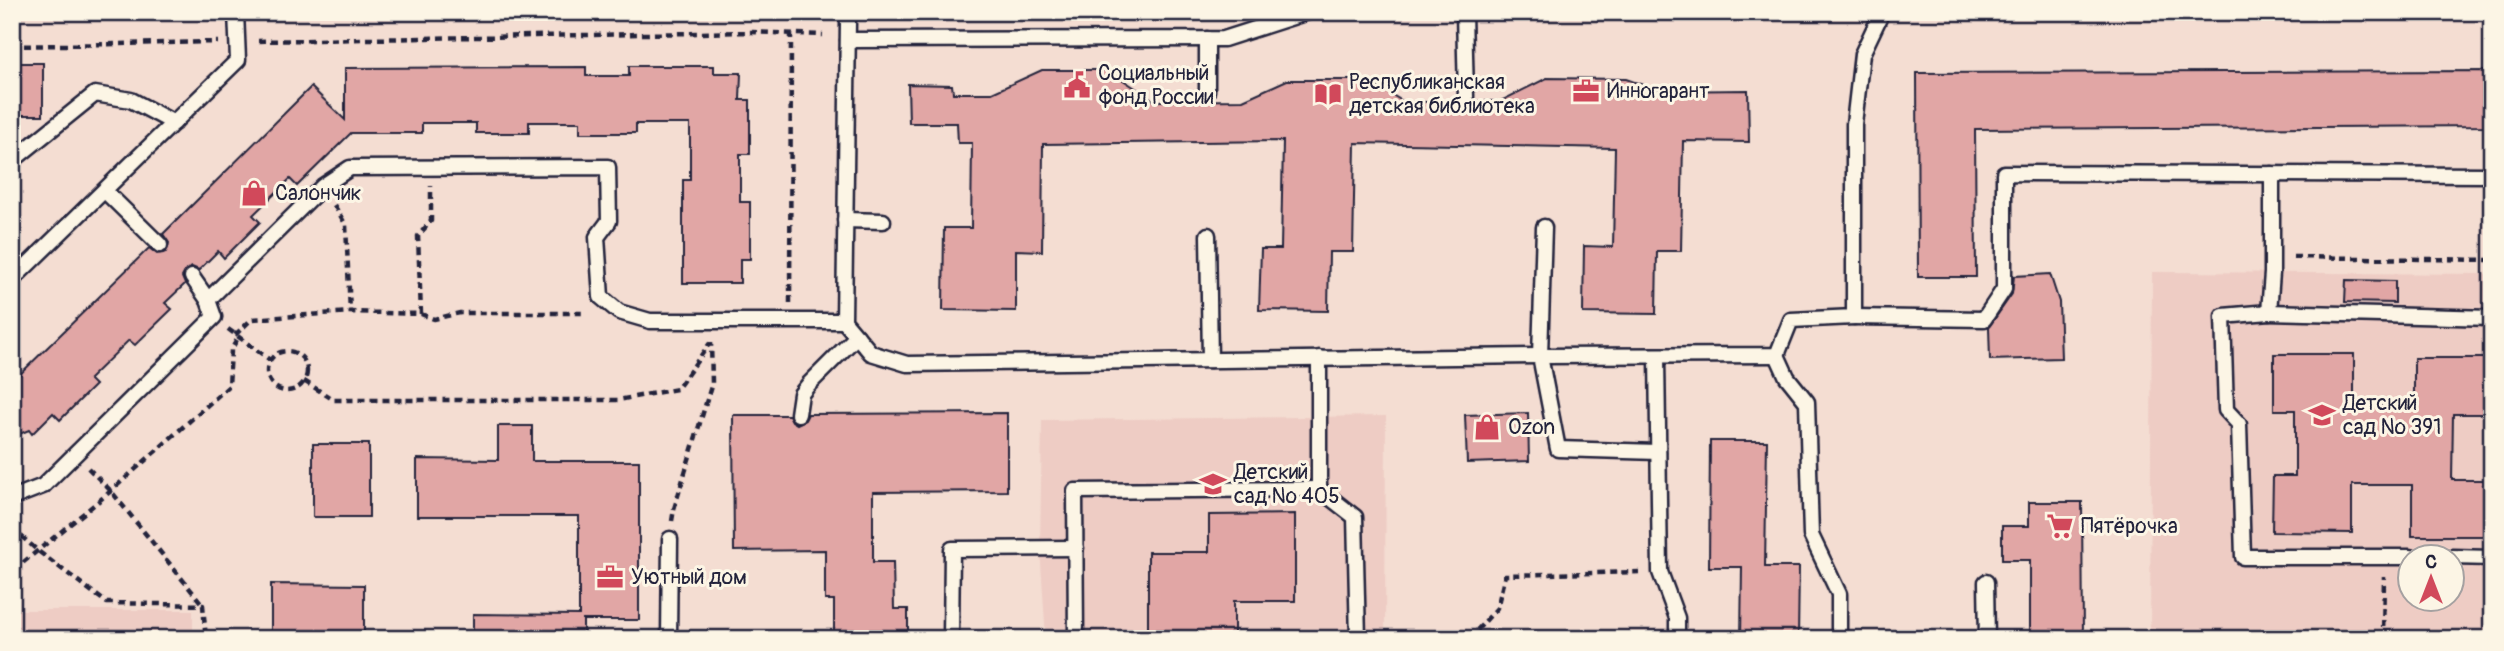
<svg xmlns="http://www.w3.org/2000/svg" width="2504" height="651" viewBox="0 0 2504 651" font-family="Pangolin,sans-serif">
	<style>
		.built { fill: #eeccc4; fill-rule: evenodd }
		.building { fill: #e1a6a5; stroke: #22223b; stroke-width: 2 }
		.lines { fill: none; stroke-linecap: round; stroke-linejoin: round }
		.lane-casing { stroke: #22223b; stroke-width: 19 }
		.path { stroke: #22223b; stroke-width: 4.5; stroke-dasharray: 7 5; stroke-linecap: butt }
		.lane { stroke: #fcf5e5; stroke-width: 14 }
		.labels { text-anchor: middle; stroke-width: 6; stroke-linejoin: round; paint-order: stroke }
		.poi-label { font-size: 21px; fill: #22223b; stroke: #fcf5e5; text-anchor: start }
	</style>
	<rect width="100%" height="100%" fill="#f4ddd2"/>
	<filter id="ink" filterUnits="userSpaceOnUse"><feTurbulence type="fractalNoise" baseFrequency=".0143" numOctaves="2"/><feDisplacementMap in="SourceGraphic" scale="14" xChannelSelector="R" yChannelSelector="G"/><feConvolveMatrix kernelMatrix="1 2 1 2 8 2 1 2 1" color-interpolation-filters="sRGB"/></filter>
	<g filter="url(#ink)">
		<g class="built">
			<path d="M2152,272L2492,274V639H2150ZM2410,556H2452V598H2410Z"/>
			<polygon points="1386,416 1385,639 1046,639 1040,548 1042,420"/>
			<polygon points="193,610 193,639 12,639 12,610"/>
		</g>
		<g class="building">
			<rect x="12" y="63" width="31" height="52"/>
			<polygon points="629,66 714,66 714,73 741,73 740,100 750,100 750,154 740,154 740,202 750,202 750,259 740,259 740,283 683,283 683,180 690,180 690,124 636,124 636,133 580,133 580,122 529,122 529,133 476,133 476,123 422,123 422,133 351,133 297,186 290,179 253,215 260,222 224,258 218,251 199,270 192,267 186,270 182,277 185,284 165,303 172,309 135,345 129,340 89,379 95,385 60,420 53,413 32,434 29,430 12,437 12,382 149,248 157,254 166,252 169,243 163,234 311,87 345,120 345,68 586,67 586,76 629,76"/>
			<polygon points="1042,70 1108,70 1155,101 1243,100 1287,80 1367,80 1404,102 1458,102 1466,107 1474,101 1501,101 1547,78 1626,79 1660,91 1748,90 1749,142 1683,141 1681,251 1657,251 1656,314 1583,313 1584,246 1613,247 1615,148 1355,143 1353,252 1329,252 1328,311 1259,310 1261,249 1281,249 1283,141 1043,144 1042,251 1016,250 1016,311 943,310 944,228 971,228 972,143 958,143 957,123 909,123 908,84 952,85 953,93 992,93"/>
			<polygon points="2492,71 2492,126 1975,129 1976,277 1918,277 1917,73"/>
			<polygon points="2050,274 2059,302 2061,358 1990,360 1989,327 2012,294 2014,276"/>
			<polygon points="2346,280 2395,281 2395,303 2345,302"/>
			<polygon points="2274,354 2354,354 2354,405 2414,405 2414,358 2492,358 2492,414 2453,414 2452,480 2492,480 2492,536 2412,536 2412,485 2352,485 2352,533 2272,532 2273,476 2295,476 2295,410 2274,410"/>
			<polygon points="1007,413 1007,491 873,492 873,562 893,562 894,609 908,609 908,639 834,639 834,600 825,600 825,550 734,551 733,415 789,415 792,421 797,424 805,420 808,414"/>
			<polygon points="1528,413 1529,461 1467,463 1465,415"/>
			<polygon points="498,426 532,426 532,461 639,461 639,620 583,620 583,639 473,639 473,614 579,615 579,516 417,516 417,459 498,460"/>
			<polygon points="1710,441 1767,441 1765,567 1799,567 1798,639 1741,639 1742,567 1709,567"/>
			<rect x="313" y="444" width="56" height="73"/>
			<polygon points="2029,502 2082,502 2083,639 2030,639 2030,560 2002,560 2002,526 2029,526"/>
			<polygon points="1295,514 1295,601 1234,601 1234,638 1148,638 1148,552 1209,552 1209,515"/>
			<polygon points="271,584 364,585 364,639 271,639"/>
		</g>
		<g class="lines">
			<g class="lane-casing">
				<g id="lane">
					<polyline points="846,12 848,22 844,321 871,353 907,364 1540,356 1777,355 1791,320 1854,317 1854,124 1862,54 1882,12"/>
					<polyline points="1464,12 1466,97"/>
					<polyline points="1207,39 1207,91"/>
					<polyline points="848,40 1224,39 1308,12"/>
					<polyline points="12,161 95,94 131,100 174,123"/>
					<polyline points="2272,174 2272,273 2269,312 2223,316 2226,410 2239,424 2243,557 2410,557"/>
					<polyline points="105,191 160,245"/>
					<polyline points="845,220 883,221"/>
					<polyline points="1544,227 1540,356 1558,449 1658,452"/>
					<polyline points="1208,235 1210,360"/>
					<polyline points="192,277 208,300"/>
					<polyline points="12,280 238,60 236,12"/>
					<polyline points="2269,312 2492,318"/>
					<polyline points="1854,317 1984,319 2004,289 2004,173 2492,175"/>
					<polyline points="1777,355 1787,377 1807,402 1811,535 1839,594 1839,639"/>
					<polyline points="1657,357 1660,572 1677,618 1677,639"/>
					<polyline points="1319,358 1319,489"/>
					<polyline points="798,414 801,394 809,384 857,336"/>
					<polyline points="12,498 43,486 214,317 208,300 323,186 350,168 608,167 609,221 597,237 601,297 619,312 650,321 844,321"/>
					<polyline points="2452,557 2492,558"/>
					<polyline points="1986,582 1987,639"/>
					<polyline points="669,639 670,539"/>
					<polyline points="951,639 952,549 1076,548"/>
					<polyline points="1076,639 1075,491 1319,489 1355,517 1358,639"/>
				</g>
			</g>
			<g class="path">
				<polyline points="258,41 752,32 823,35"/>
				<polyline points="12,46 218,42"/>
				<polyline points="334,205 346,225 350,312"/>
				<polyline points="2293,257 2492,260"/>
				<polyline points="790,303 791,34"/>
				<polyline points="421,314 418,236 431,221 431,186"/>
				<polyline points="228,329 270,360"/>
				<polyline points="235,335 252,319 350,312 421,314 434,319 460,313 586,313"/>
				<circle cx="287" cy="371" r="20"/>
				<polyline points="304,381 334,400 618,400 677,389 710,343"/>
				<polyline points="88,468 111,491 203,605"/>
				<polyline points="672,521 674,509 712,383 711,342"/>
				<polyline points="12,528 38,551 107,603 203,605 206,639"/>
				<polyline points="12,565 20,565 111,491 229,386 231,350 238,338"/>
				<polyline points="1469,639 1497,608 1505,575 1639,572"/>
				<polyline points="2383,639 2384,577"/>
			</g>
			<use href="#lane" class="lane"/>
		</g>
	</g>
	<defs>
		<g id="civic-bare" transform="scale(2.1)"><path d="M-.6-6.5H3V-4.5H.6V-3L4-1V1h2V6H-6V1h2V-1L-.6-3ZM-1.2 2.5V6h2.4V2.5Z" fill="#d1495b" stroke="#fcf5e5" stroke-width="2.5" paint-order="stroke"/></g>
		<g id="office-bare" transform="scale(2.1)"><path d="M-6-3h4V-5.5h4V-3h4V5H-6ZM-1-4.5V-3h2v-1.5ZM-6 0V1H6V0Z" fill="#d1495b" stroke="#fcf5e5" stroke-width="2.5" paint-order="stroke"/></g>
		<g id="library-bare" transform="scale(2.1)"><path d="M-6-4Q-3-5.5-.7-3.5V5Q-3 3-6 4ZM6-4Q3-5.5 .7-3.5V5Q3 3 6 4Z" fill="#d1495b" stroke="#fcf5e5" stroke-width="2.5" paint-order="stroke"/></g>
		<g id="shop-bare" transform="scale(2.1)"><path d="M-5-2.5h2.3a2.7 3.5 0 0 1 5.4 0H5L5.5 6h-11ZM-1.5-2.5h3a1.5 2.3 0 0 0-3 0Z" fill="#d1495b" stroke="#fcf5e5" stroke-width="2.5" paint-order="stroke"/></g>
		<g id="school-bare" transform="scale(2.1)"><path d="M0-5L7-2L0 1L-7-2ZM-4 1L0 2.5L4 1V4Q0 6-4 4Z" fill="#d1495b" stroke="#fcf5e5" stroke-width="2.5" paint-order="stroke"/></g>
		<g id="supermarket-bare" transform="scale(2.1)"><path d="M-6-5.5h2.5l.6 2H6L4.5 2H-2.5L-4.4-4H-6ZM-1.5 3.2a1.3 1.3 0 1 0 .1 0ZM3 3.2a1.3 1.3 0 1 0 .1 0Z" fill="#d1495b" stroke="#fcf5e5" stroke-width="2.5" paint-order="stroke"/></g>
	</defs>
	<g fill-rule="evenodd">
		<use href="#civic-bare" x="1077" y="85"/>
		<use href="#office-bare" x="1586" y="91"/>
		<use href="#library-bare" x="1328" y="94"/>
		<use href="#shop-bare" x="254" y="193"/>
		<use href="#school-bare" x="2322" y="415"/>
		<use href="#shop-bare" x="1487" y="427"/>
		<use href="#school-bare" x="1213" y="484"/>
		<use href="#supermarket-bare" x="2060" y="526"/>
		<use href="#office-bare" x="610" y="577"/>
	</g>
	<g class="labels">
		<g class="poi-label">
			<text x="1098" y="80">Социальный<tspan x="1098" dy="24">фонд России</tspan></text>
			<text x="1349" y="89">Республиканская<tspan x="1349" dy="24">детская библиотека</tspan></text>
			<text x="1607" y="98">Инногарант</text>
			<text x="275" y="200">Салончик</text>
			<text x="2343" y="410">Детский<tspan x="2343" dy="24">сад № 391</tspan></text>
			<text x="1508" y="434">Ozon</text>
			<text x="1234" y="479">Детский<tspan x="1234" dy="24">сад № 405</tspan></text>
			<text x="2081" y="533">Пятёрочка</text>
			<text x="631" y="584">Уютный дом</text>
		</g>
	</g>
	<rect width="2504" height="651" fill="none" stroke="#fcf5e5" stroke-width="42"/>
	<rect x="21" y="21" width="2462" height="609" fill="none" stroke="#22223b" stroke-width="2.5" filter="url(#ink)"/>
	<g transform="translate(2431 578)"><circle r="33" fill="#fcf5e5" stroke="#a5a1a1" stroke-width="2"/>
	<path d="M0-5L12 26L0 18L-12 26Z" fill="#d1495b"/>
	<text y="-10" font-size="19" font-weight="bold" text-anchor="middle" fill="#22223b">С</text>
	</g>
</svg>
